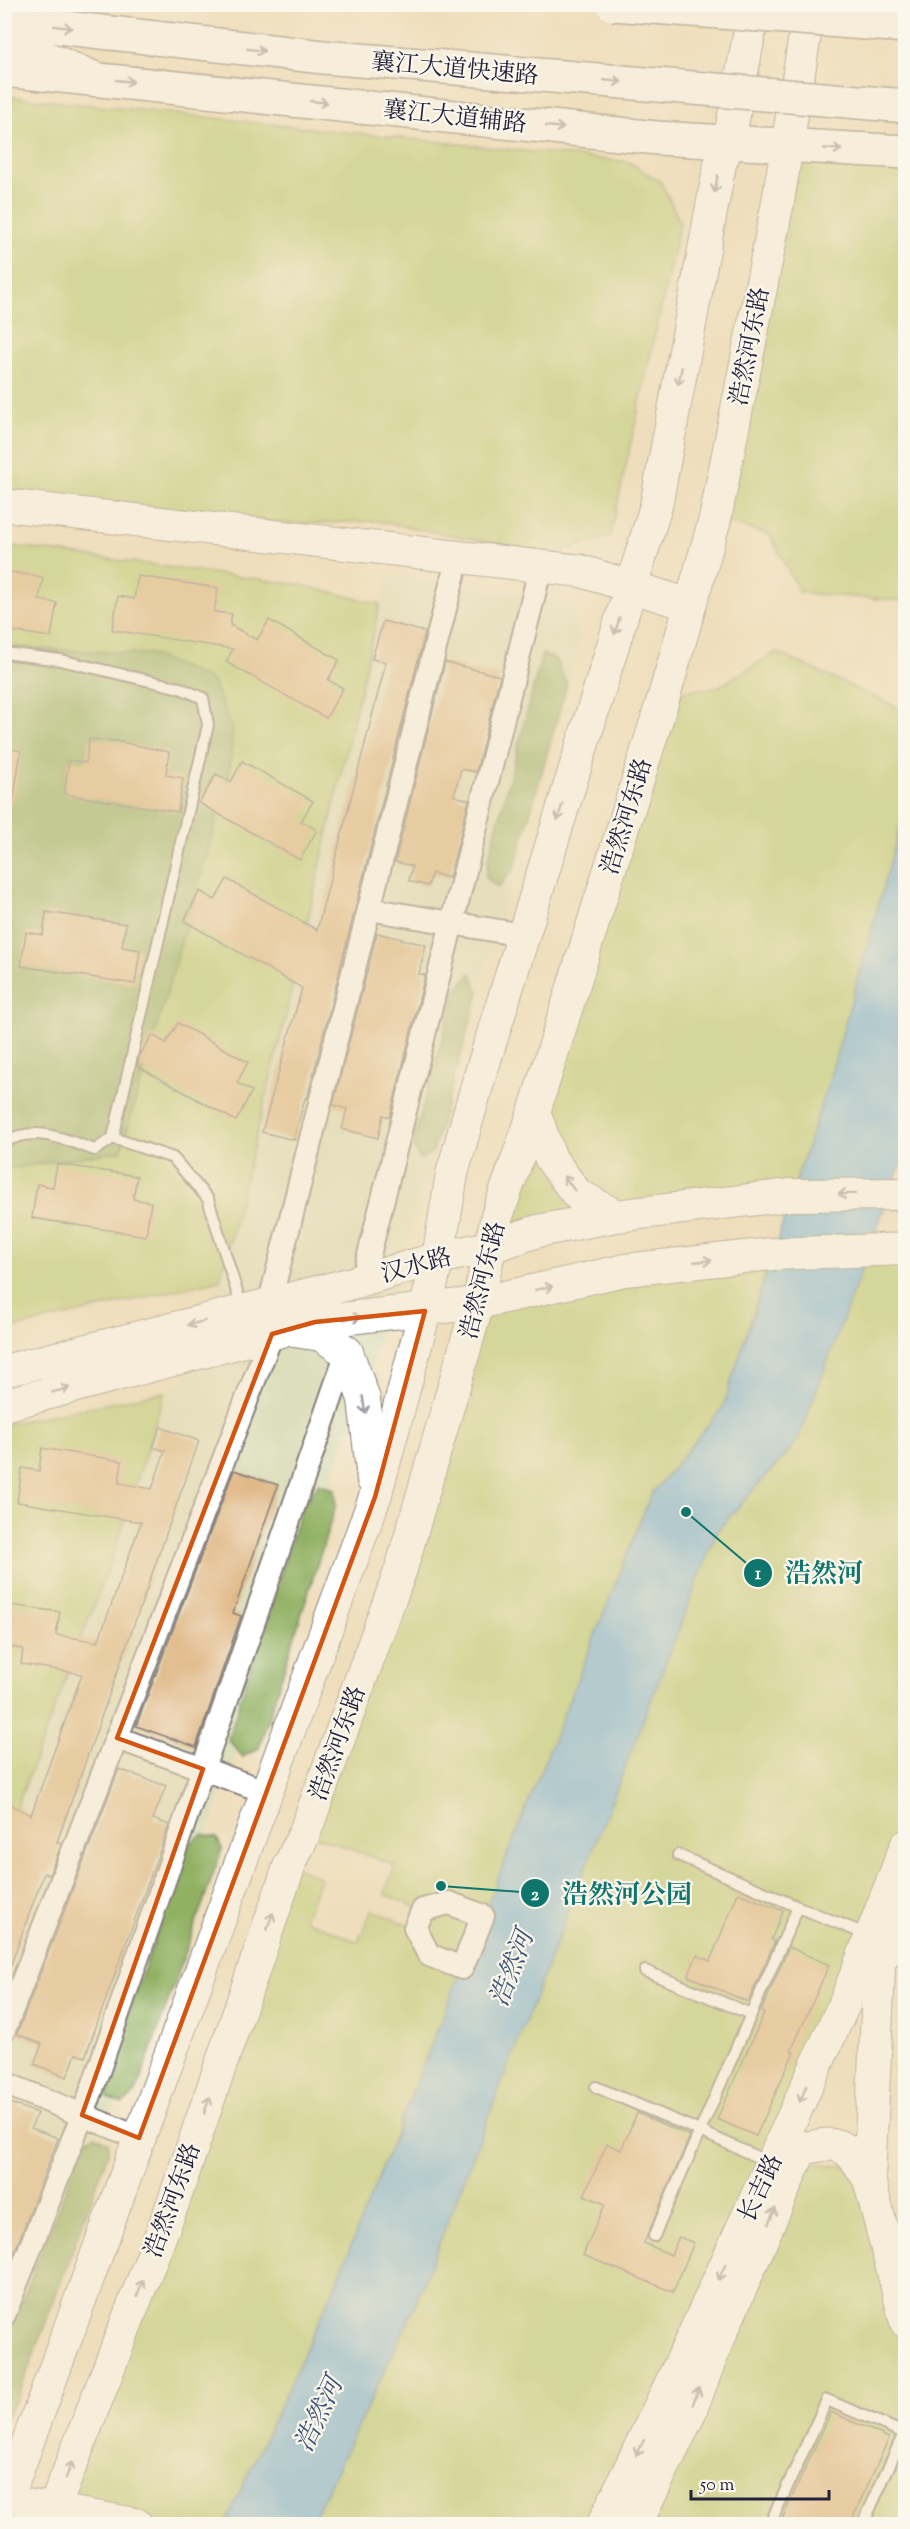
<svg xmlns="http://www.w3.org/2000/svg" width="910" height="2529" viewBox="0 0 910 2529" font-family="'Sorts Mill Goudy','Noto Serif SC',serif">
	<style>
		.built { fill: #dcdebc }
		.green { fill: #b6cc70; stroke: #6c7756; stroke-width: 1.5 }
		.forest { fill: #90b062; stroke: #59694e; stroke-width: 1.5 }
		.water { fill: #6db2e3; stroke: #486a8f; stroke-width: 1.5 }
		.building { fill: #deb480 }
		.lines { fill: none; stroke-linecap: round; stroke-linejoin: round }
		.lane-casing { stroke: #88807c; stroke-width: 14 }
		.street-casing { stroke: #88807c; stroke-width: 26 }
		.secondary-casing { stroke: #88807c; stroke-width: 34 }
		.primary-casing { stroke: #88807c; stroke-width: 36 }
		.highway-casing { stroke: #88807c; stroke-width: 36 }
		.lane { stroke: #fff; stroke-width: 10 }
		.street { stroke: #fff; stroke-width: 22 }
		.secondary { stroke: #fff; stroke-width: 32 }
		.primary { stroke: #fff; stroke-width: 33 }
		.highway { stroke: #fff; stroke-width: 33 }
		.highway-bridge-casing { stroke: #88807c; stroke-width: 36; stroke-linecap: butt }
		.highway-bridge { stroke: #fff; stroke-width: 33 }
		.oneway { stroke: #9c9ca7 }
		.marked { fill: none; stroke: #d45411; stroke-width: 4.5; stroke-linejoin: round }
		.labels { text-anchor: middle; stroke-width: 4.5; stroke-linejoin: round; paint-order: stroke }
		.street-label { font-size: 24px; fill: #22223b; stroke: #fbf7ec }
		.water-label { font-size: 26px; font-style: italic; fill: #3c5476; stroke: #fbf7ec }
		.leader { fill: none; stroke: #0f766e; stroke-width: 2 }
		.callout-dot { fill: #0f766e; stroke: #fbf7ec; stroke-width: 2 }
		.mark-label { font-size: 18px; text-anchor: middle; font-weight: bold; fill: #fff }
		.callout-label { font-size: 26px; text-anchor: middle; font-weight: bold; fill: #0f766e; stroke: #fbf7ec; stroke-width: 4.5; stroke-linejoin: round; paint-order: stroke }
	</style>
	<rect width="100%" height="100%" fill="#fbf7ec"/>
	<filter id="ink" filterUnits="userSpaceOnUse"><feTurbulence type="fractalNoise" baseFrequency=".0167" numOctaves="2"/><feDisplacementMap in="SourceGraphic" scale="12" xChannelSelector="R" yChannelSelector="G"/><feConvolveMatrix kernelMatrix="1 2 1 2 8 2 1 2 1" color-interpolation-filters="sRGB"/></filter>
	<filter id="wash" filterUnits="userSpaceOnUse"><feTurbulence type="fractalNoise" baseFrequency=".008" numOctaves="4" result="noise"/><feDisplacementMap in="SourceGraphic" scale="24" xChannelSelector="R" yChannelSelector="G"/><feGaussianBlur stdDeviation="1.35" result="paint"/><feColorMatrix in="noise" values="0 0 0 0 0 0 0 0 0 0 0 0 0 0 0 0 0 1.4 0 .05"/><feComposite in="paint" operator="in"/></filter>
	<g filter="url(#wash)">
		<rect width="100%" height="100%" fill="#efdebc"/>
		<polygon class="built" points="388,574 571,604 580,639 373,1360 87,2183 5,2399 5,1838 116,1547 165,1392 198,1366 283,1028"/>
		<g class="green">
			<polygon points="5,96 629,162 661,182 680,222 610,537 553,554 376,521 296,524 5,493"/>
			<polygon points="787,146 905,152 905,601 800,593 770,535 715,519"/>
			<polygon points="5,545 301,585 380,604 283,1028 220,1280 5,1330"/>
			<polygon points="776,652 905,711 905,809 832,1071 791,1195 490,1247 665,693 718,687"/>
			<polygon points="869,1249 905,1249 905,1846 603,2524 311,2524 411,2315 717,1531 798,1440"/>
			<polygon points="772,1254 723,1407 651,1495 333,2291 225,2524 136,2524 53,2509 290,1864 321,1878 304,1919 358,1942 372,1910 415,1928 422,1910 384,1894 395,1866 305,1832 478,1303"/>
			<polygon points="165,1392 116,1547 5,1838 5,1424"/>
			<polygon points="813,2163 844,2166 864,2190 894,2322 905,2345 905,2524 650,2524 797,2186"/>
		</g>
		<g class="forest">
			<polygon points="5,647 151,654 212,680 233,729 229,777 121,1151 5,1169"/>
			<polygon points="542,654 555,659 567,684 515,867 498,888 486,877 488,861"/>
			<polygon points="471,973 479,992 433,1152 420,1159 412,1145 457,988"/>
			<polygon points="319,1483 335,1489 336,1505 259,1748 243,1757 228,1739 302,1506"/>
			<polygon points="202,1834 217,1838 222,1849 136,2092 123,2104 107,2098 108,2069 189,1844"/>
			<polygon points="95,2135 108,2142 108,2154 19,2395 5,2419 4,2347 84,2141"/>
		</g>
		<polygon class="water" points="905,809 905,1153 798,1440 717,1531 411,2315 311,2524 225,2524 333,2291 651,1495 723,1407 832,1071"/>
		<g id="blocks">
			<g class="building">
				<polygon points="4,571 43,577 39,600 57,603 51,637 4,630"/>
				<polygon points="138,576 218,588 214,612 232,614 230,625 257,640 269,620 339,660 328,680 343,688 326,718 226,662 233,649 112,630 118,596 134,599"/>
				<polygon points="383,621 425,632 307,1099 305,1098 294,1140 262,1132 302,988 184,921 200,891 215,900 227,879 317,930 386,662 372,659"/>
				<polygon points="445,662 500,676 476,772 461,769 454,796 469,800 449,878 432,873 428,886 409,881 412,866 395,862"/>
				<polygon points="89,739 116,741 169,752 166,775 183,778 178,812 64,794 69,760 86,763"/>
				<polygon points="4,748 21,751 13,803 4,803"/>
				<polygon points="242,761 313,801 301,821 317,830 300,860 199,803 216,774 231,782"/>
				<polygon points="46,912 126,924 122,947 140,950 135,984 21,966 26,932 43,935"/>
				<polygon points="377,933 426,945 419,974 425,975 390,1117 383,1115 378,1138 342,1129 347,1109 333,1105"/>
				<polygon points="178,1023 248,1062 237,1083 252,1091 236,1121 137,1066 139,1057 152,1035 166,1043"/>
				<polygon points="57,1164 137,1176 133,1199 151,1202 146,1236 32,1218 37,1184 53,1187"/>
				<polygon points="160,1427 199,1441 57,1842 62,1843 49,1875 44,1873 6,1978 4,1977 4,1801 31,1815 82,1674 21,1664 23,1649 4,1646 4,1604 60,1612 56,1635 98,1642 141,1522 17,1502 22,1468 39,1471 42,1448 122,1461 119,1483 152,1489 165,1451 153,1447"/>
				<polygon points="234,1470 278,1485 233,1613 241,1616 196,1747 136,1726"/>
				<polygon points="119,1769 166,1786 153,1819 169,1825 85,2057 76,2054 67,2077 34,2064 42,2044 17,2034"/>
				<polygon points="738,1893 783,1911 771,1940 775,1941 748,2002 688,1976 697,1955 710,1961"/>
				<polygon points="789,1947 829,1965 791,2051 794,2052 756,2136 717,2119 764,2013 761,2012"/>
				<polygon points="4,2101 37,2113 31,2128 58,2138 6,2274"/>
				<polygon points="637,2113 690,2136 644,2243 671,2255 679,2237 694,2243 673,2292 583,2255 605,2204 584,2195 607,2144 621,2150"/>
				<polygon points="831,2412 889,2438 850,2524 780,2524"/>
			</g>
		</g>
	</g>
	<g filter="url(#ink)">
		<use href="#blocks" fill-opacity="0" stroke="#88807c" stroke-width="1.5"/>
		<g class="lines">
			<g class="lane-casing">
				<g id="lane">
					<path d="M4,653L60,660L180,688L203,698L208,725L113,1138L95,1150C62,1139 38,1125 4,1142"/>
					<polyline points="113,1138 173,1158 208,1199 242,1308"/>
					<polyline points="678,1855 798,1907"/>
					<polyline points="645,1971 751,2014"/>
					<polyline points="596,2087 700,2131 798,1907 868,1935"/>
					<polyline points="654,2236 700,2131 768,2162"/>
					<polyline points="770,2524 827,2400 904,2433 863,2524"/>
				</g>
			</g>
			<g class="street-casing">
				<g id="street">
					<polyline points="369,909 522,935"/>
					<polyline points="363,1279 541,566"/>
					<polyline points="269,1305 458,557"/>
					<polyline points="117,1738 267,1792"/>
					<polygon points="449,1903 483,1916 462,1968 429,1955 415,1928 423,1910"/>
					<polyline points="4,2030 272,1334"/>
					<polyline points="4,2083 139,2138"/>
					<polyline points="4,2315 89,2098 347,1352"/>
				</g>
			</g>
			<g class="secondary-casing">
				<g id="secondary">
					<polyline points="4,505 581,571 690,605"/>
					<polyline points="534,1112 551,1159 577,1194 616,1216"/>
					<polyline points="294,1331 321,1335 347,1352 364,1399 373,1480"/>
					<polyline points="4,1371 345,1285 438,1258 490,1247 538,1231 616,1216 791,1195 906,1194"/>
					<polyline points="4,1405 315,1322 478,1303 625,1270 772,1254 906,1249"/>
					<polyline points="887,1952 906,1908"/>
					<polyline points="879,1971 869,2179 906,2322"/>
					<path d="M802,2149C844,2139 846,2145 869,2179"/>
					<polyline points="4,2501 136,2524"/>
					<polyline points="4,2507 375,1497 425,1311 438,1258 452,1174 476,1089 656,506 720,164 729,141 755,4"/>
					<polyline points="48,2524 172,2206 290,1864 305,1832 401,1569 478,1303 497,1216 534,1112 665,693 715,519 778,202 810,4"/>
					<polyline points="603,2524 683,2358 846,2000 906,1846"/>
					<polyline points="636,2524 689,2415 714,2350 802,2147"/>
				</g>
			</g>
			<g class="primary-casing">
				<polyline id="primary" points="4,70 657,138 906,152"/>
			</g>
			<g class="highway-casing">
				<g id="highway">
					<polyline points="4,21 323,57 409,64"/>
					<polyline points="4,45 19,47 93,78"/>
				</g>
			</g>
			<use href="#lane" class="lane"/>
			<use href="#street" class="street"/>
			<use href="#secondary" class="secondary"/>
			<use href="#primary" class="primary"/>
			<use href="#highway" class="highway"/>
			<g class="highway-bridge-casing">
				<g id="highway-bridge">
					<polyline points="613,4 906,26"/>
					<polyline points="409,64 906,106"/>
				</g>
			</g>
			<use href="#highway-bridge" class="highway-bridge"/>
		</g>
		<defs><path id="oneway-shaft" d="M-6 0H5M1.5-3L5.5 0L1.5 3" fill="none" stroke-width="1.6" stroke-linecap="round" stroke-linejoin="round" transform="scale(1.5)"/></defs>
		<g class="oneway">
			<use href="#oneway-shaft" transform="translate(63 27) rotate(7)"/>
			<use href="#oneway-shaft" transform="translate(256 50) rotate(7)"/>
			<use href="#oneway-shaft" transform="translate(125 81) rotate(6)"/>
			<use href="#oneway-shaft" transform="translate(613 81) rotate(5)"/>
			<use href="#oneway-shaft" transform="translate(319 102) rotate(6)"/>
			<use href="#oneway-shaft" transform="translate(555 127) rotate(6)"/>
			<use href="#oneway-shaft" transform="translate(833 149) rotate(3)"/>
			<use href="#oneway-shaft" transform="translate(716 184) rotate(101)"/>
			<use href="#oneway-shaft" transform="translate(680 376) rotate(101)"/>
			<use href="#oneway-shaft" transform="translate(617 626) rotate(107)"/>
			<use href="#oneway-shaft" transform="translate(560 812) rotate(107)"/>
			<use href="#oneway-shaft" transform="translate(569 1183) rotate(-127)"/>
			<use href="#oneway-shaft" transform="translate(847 1194) rotate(179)"/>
			<use href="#oneway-shaft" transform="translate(703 1261) rotate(-6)"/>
			<use href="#oneway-shaft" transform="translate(544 1288) rotate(-12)"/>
			<use href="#oneway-shaft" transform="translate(352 1318) rotate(-6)"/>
			<use href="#oneway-shaft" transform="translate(196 1323) rotate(166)"/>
			<use href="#oneway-shaft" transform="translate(61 1390) rotate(-15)"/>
			<use href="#oneway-shaft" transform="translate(364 1405) rotate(81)"/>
			<use href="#oneway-shaft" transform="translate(270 1921) rotate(-71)"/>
			<use href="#oneway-shaft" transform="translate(803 2094) rotate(114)"/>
			<use href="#oneway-shaft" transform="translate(207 2105) rotate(-71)"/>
			<use href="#oneway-shaft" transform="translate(772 2216) rotate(-66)"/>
			<use href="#oneway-shaft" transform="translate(722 2272) rotate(114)"/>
			<use href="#oneway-shaft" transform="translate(140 2288) rotate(-69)"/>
			<use href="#oneway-shaft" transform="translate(696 2396) rotate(-69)"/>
			<use href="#oneway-shaft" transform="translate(640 2448) rotate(116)"/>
			<use href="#oneway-shaft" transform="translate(69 2470) rotate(-69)"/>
		</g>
	</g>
	<path d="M0 0H910V2529H0ZM425,1311L375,1497L139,2138L82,2115L203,1769L117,1738L272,1334L315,1322Z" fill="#efdebc" fill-opacity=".55" fill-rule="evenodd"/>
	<path class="marked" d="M425,1311L375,1497L139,2138L82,2115L203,1769L117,1738L272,1334L315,1322Z"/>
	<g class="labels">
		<g class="street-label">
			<text transform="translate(455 68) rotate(5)" y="8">襄江大道快速路</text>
			<text transform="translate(455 116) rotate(6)" y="8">襄江大道辅路</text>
			<text transform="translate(749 346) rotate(-79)" y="8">浩然河东路</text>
			<text transform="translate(626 816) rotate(-73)" y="8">浩然河东路</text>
			<text transform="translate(416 1265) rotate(-15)" y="8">汉水路</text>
			<text transform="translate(482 1280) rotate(-76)" y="8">浩然河东路</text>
			<text transform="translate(337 1743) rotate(-70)" y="8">浩然河东路</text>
			<text transform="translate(760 2188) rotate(-65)" y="8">长吉路</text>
			<text transform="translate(172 2200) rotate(-70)" y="8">浩然河东路</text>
		</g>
		<g class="water-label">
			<text transform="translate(511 1968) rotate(-69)" y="9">浩然河</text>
			<text transform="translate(318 2414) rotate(-65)" y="9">浩然河</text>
		</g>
	</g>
	<path class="leader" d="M686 1512L758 1573M441 1886L535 1893"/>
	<g class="callout-dot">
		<circle cx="686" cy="1512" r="6"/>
		<circle cx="441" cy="1886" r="6"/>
		<circle cx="758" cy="1573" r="15"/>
		<circle cx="535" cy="1893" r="15"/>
	</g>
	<g class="mark-label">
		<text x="758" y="1579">1</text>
		<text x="535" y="1900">2</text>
	</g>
	<g class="callout-label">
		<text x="824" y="1582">浩然河</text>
		<text x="627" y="1903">浩然河公园</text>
	</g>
	<rect width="910" height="2529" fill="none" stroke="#fbf7ec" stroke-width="24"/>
	<path d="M691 2490v9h138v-9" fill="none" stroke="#22223b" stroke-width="3"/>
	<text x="700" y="2490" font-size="18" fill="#22223b" stroke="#fbf7ec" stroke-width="4.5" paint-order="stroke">50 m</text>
</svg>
